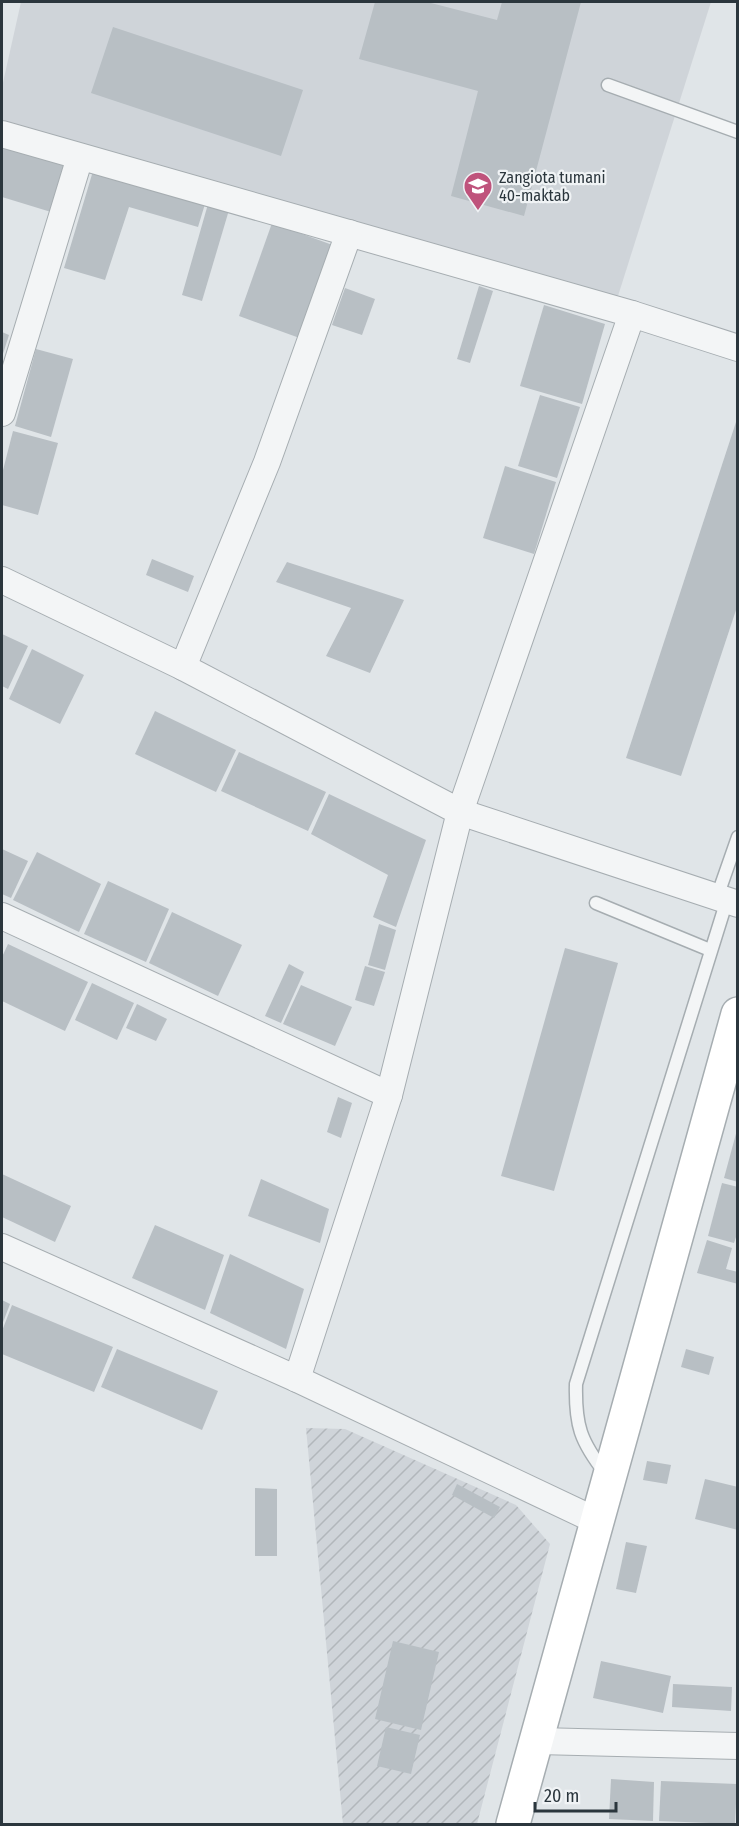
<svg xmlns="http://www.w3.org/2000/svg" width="739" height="1826" viewBox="0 0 739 1826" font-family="'Fira Sans Condensed',sans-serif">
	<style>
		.built { fill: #cfd4d9 }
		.industrial { fill: url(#industrial-furrows) }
		.building { fill: #b8bfc4 }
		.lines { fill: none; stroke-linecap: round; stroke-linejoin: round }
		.service-casing { stroke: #a6adb1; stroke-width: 15 }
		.minor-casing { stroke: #a6adb1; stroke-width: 28 }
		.secondary-casing { stroke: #a6adb1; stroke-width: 36 }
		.service { stroke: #f3f5f6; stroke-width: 12 }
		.minor { stroke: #f3f5f6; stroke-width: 26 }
		.secondary { stroke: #fff; stroke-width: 33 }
		.labels { text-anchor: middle; stroke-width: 4.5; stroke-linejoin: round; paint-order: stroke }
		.poi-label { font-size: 16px; fill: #2b363d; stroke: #f0f3f5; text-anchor: start }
	</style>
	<defs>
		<pattern id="industrial-furrows" width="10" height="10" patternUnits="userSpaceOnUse" patternTransform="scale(1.5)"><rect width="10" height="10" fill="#cfd4d9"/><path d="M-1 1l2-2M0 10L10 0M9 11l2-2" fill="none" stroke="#b2b7bb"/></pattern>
	</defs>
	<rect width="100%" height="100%" fill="#e0e5e8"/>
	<polygon class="built" points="21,2 711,2 618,296 2,126 2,87"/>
	<polygon class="industrial" points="306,1428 345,1429 516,1505 550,1544 477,1824 343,1824"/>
	<g class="building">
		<polygon points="375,2 427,2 497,20 502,2 581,2 524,216 451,196 478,91 359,59"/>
		<polygon points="113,27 303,90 281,156 91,93"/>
		<polygon points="2,147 65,166 51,212 2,197"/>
		<polygon points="93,171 205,204 198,227 129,207 105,280 64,268"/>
		<polygon points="208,204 229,210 202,301 182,295"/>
		<polygon points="272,223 338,247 305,340 239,316"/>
		<polygon points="479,286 493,291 470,363 457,359"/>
		<polygon points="345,288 375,299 362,335 332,325"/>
		<polygon points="544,305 605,324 582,404 520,386"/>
		<polygon points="2,332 9,335 2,357"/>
		<polygon points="36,349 73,359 51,437 15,426"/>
		<polygon points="540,395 580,407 557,478 518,466"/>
		<polygon points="737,419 738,604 681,776 626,758"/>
		<polygon points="13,431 58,443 38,515 2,505 2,474"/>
		<polygon points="505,466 556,482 534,554 483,538"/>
		<polygon points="152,559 194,576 188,592 146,575"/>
		<polygon points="287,562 404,600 370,673 326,656 351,608 276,582"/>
		<polygon points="2,634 28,646 8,689 2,686"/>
		<polygon points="32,649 84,675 60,724 9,699"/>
		<polygon points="155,711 236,750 216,792 135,754"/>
		<polygon points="239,752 326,792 308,831 221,791"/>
		<polygon points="329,794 426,840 396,927 373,917 388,875 311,834"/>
		<polygon points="2,849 28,861 11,898 2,894"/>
		<polygon points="37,852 101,884 79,932 13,900"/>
		<polygon points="108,881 169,909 146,962 84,934"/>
		<polygon points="172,912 242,945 218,996 149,963"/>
		<polygon points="379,924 396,930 385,970 368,965"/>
		<polygon points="8,944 88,982 65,1031 2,1001 2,957"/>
		<polygon points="565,948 618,963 554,1191 501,1176"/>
		<polygon points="289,964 304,972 281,1023 265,1016"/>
		<polygon points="365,966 385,972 374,1006 355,1000"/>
		<polygon points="92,983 134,1003 117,1040 75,1020"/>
		<polygon points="301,985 352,1007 335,1046 283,1024"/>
		<polygon points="137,1004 167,1019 156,1041 126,1028"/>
		<polygon points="338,1097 352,1103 341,1138 327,1132"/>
		<polygon points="737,1130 738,1130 738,1182 724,1178"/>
		<polygon points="2,1174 71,1206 55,1242 2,1217"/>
		<polygon points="261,1179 329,1209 320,1243 248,1216"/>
		<polygon points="722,1183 738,1187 738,1231 734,1243 708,1236"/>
		<polygon points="155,1225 224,1255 205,1310 132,1278"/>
		<polygon points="707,1240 732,1248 726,1269 738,1272 738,1284 697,1273"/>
		<polygon points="230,1254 304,1289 286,1349 210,1313"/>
		<polygon points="2,1300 10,1304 2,1325"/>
		<polygon points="12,1305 113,1347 94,1392 2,1354 2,1331"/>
		<polygon points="117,1349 218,1391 202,1430 101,1387"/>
		<polygon points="686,1349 714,1357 709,1375 681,1367"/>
		<polygon points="647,1461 671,1465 667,1484 643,1480"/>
		<polygon points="705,1479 738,1487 738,1530 695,1519"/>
		<polygon points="457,1484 500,1507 494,1518 452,1495"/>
		<polygon points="255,1488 277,1489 277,1556 255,1556"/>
		<polygon points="626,1542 647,1546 636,1593 616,1589"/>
		<polygon points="393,1641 439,1652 421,1730 375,1719"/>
		<polygon points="601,1661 671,1676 663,1713 593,1698"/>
		<polygon points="673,1684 732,1687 731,1711 672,1707"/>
		<polygon points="386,1727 420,1735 411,1774 377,1766"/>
		<polygon points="611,1779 654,1782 653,1821 609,1819"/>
		<polygon points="661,1781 737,1784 735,1824 659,1821"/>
	</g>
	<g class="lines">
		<g class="service-casing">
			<g id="service">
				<polyline points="608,85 738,132"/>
				<polyline points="717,897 738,837"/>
				<polyline points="596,903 710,950"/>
				<path d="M606,1474C580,1441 575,1425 576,1384L727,900"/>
			</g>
		</g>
		<g class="minor-casing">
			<g id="minor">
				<polyline points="2,134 632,314 738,348"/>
				<polyline points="2,413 80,157"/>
				<polyline points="2,580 183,667 460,812 738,904"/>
				<polyline points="183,667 267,462 349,233"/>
				<polyline points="2,916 389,1095"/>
				<polyline points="2,1247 297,1379 599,1522"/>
				<polyline points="297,1379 389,1095 460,812 632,314"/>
				<polyline points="538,1741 738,1746"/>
			</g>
		</g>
		<g class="secondary-casing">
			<polyline id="secondary" points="513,1824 738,1014"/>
		</g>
		<use href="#service" class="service"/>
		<use href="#minor" class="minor"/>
		<use href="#secondary" class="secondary"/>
	</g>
	<defs>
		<g id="school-pin" transform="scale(1.5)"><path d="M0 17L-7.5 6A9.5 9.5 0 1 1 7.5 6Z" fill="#bf537c" stroke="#f0f3f5"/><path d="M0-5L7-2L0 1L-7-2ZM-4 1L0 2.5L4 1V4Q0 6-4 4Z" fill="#fff"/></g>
	</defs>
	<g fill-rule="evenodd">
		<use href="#school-pin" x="478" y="186"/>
	</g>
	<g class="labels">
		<g class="poi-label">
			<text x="499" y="183">Zangiota tumani<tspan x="499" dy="18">40-maktab</tspan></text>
		</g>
	</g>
	<rect width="739" height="1826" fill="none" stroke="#2b363d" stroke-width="6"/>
	<path d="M535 1802v9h81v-9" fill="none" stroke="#2b363d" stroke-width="3"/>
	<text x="544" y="1802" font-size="18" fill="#2b363d" stroke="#f0f3f5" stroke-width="4.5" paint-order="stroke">20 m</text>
</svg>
